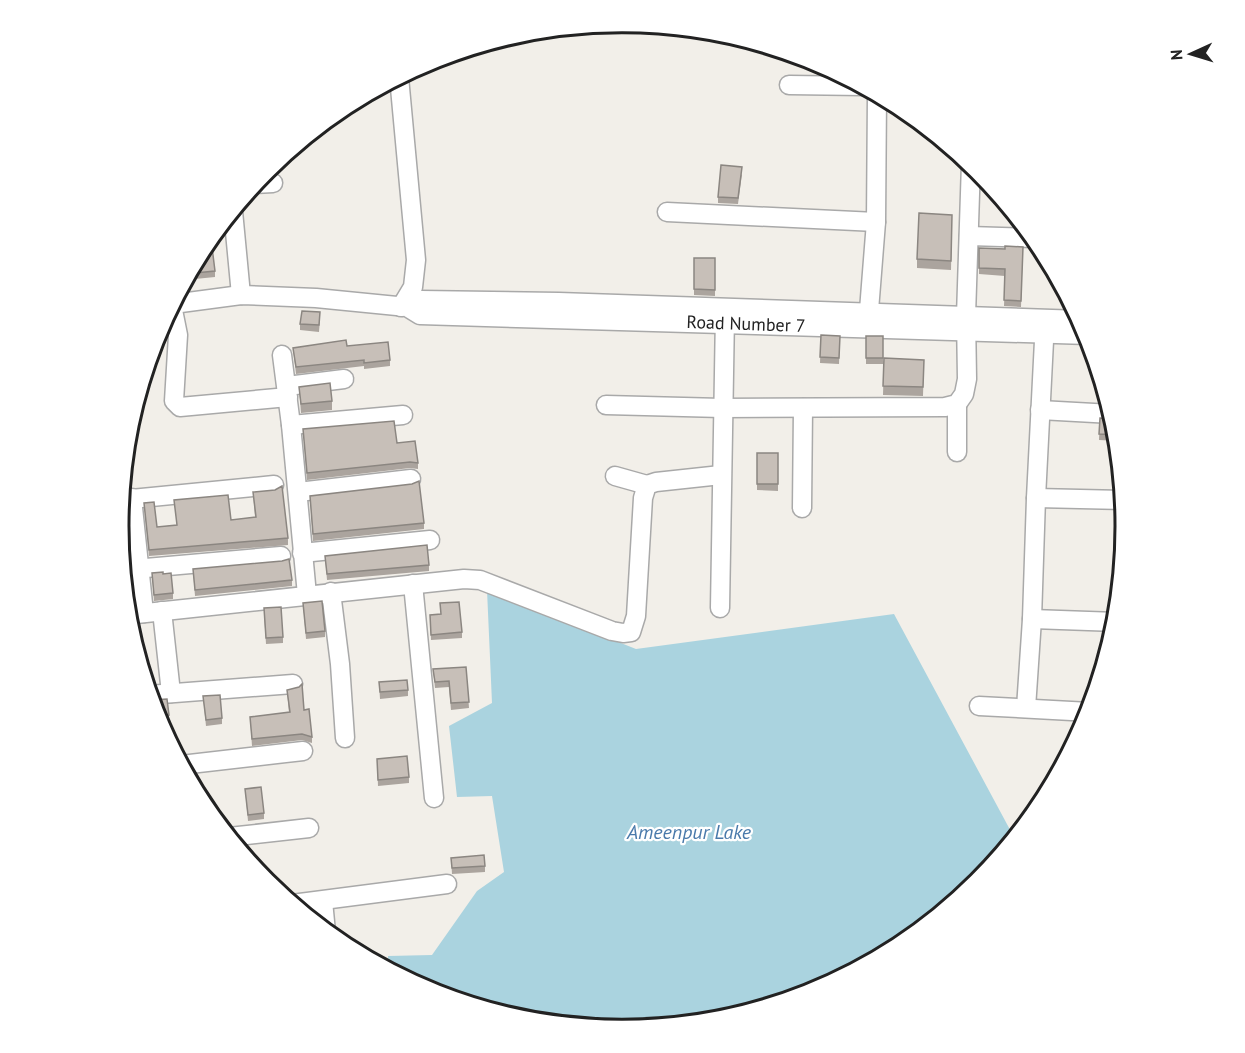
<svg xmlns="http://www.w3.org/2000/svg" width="1245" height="1053" viewBox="0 0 1245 1053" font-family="'PT Sans',sans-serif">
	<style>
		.water { fill: #aad3df }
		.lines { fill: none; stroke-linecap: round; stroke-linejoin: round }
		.minor-casing { stroke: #a9a9a9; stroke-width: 21 }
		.minor { stroke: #fff; stroke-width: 18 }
		.wall { fill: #aba49e }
		.building { fill: #c7bfb8; stroke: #8b8681; stroke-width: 1.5 }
		.labels { text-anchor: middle; stroke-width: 4.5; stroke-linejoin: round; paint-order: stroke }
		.street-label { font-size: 18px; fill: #222; stroke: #fff }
		.water-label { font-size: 20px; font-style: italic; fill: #4a7aab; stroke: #fff }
		.rim { fill: none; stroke: #222; stroke-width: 3 }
	</style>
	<rect width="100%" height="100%" fill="#f2efe9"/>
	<polygon class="water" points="487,590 636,649 894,614 1015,839 979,883 902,946 815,992 720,1021 622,1030 524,1021 429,992 389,971 388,956 432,955 477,891 504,872 492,796 457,797 449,726 492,703"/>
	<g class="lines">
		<g class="minor-casing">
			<g id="minor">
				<polyline points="399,77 416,260 413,287 401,307"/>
				<polyline points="789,85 863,86"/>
				<polyline points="254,184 273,183"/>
				<polyline points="233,211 241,295"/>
				<polyline points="667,212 876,222"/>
				<polyline points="969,236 1035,238"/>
				<polyline points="173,304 241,295 316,298 407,307 420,315 1088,335"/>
				<polyline points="172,305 178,335 174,401 180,407 288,397"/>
				<polyline points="407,307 421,300 559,302 1081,320"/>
				<polyline points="868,323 876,222 877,94"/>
				<polyline points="282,355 291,425 307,595"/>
				<polyline points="287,386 344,379"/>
				<polyline points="606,405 722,408 945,407 957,404 964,394 967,379 966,316 971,163"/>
				<polyline points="1040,410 1112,414"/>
				<polyline points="291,425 403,415"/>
				<polyline points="957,452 957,404"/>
				<polyline points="615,476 647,485"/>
				<polyline points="298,492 411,479"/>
				<polyline points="132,498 144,613"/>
				<polyline points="1036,498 1124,500"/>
				<polyline points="121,500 274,485"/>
				<polyline points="802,508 803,408"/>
				<polyline points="302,553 430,540"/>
				<polyline points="123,570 281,556"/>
				<polyline points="413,584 434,798"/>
				<polyline points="331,592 340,664 345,738"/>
				<polyline points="720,608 725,314"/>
				<polyline points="162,611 171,693"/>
				<polyline points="127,615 464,579 480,580 612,631 623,633 631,632 636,616 643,498 647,485 656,482 721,475"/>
				<polyline points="1032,619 1117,622"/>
				<polyline points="149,695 293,684"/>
				<polyline points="979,706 1090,712"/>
				<polyline points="1026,708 1032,619 1036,498 1045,321"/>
				<polyline points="181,765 303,751"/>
				<polyline points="229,837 309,828"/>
				<polyline points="323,901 326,932"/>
				<polyline points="292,904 447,884"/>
			</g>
		</g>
		<use href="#minor" class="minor"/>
	</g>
	<g class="wall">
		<polygon points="742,174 738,204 718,203 718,197"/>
		<polygon points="952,224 951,270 917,268 917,259"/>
		<polygon points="1023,247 1021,307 1004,306 1005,276 979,274 979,248 1005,249"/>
		<polygon points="203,248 215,271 215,277 195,279 194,265"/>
		<polygon points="694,258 715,258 715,296 694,295"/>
		<polygon points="320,318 319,332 300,330 300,324"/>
		<polygon points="821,335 840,336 839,364 820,363"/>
		<rect x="866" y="336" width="17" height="28"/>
		<polygon points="347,346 390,360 390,366 364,369 364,366 296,374 293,348"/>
		<polygon points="884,358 924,360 923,396 883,395"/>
		<polygon points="299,387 332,401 332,410 301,413"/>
		<polygon points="1100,418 1117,429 1118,441 1099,440"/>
		<polygon points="303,429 397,443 418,463 418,469 410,468 307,480"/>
		<polygon points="757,453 778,453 778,491 757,490"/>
		<polygon points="253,492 288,538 288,545 149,556 144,503 157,527 177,525 174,500 231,520 255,517"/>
		<polygon points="310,496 424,523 424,529 313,541"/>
		<polygon points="325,556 429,565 429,571 327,580"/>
		<polygon points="193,569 292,580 292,586 195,596"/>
		<polygon points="152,573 163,574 173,593 173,599 154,601"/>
		<polygon points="303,603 325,631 325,637 306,639"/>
		<polygon points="264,614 283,637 283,643 266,644"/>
		<polygon points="430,615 462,632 462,638 431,640"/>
		<polygon points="466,667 469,708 451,710 449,687 435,688 433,669"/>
		<polygon points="379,682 408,690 408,696 380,699"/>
		<polygon points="287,690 304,710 312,737 312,743 302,740 252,746 250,717 289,713"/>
		<polygon points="203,696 222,718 222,724 206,726"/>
		<polygon points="151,700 169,715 169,721 158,722"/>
		<polygon points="377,759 409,777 409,783 378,786"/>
		<polygon points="245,789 264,813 264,819 248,821"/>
		<polygon points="451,858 485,866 485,872 452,874"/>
	</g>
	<g class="building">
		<polygon points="721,165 742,167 738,198 718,197"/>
		<polygon points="919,213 952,215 951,261 917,259"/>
		<polygon points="1005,246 1023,247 1021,301 1004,300 1005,269 979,268 979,248 1005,249"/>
		<polygon points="212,247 215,271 195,273 194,264 203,248"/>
		<polygon points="694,258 715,258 715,290 694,289"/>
		<polygon points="302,311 320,312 319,325 300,324"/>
		<polygon points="821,335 840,336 839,358 820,357"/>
		<rect x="866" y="336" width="17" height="22"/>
		<polygon points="346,340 347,346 388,342 390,360 364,363 364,360 296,367 293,348"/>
		<polygon points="884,358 924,360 923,387 883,386"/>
		<polygon points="330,383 332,401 301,404 299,387"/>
		<polygon points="1100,418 1114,420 1118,435 1099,434"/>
		<polygon points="394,421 397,443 415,441 418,463 410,462 307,473 303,429"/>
		<rect x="757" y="453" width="21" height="31"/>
		<polygon points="419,481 424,523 313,534 310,496 412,484"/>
		<polygon points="282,486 288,538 149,550 144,503 154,502 157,527 177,525 174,500 228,495 231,520 256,517 253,492 275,490"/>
		<polygon points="427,545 429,565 327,574 325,556"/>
		<polygon points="289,559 292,580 195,590 193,569 282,561"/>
		<polygon points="163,572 163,574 171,573 173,593 154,595 152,573"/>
		<polygon points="322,601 325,631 306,633 303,603"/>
		<polygon points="459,602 462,632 431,635 430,615 441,614 440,603"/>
		<polygon points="281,607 283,637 266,638 264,608"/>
		<polygon points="466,667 469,702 451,703 449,681 435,682 433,669"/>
		<polygon points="407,680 408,690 380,692 379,682"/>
		<polygon points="302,684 304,710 309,709 312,737 302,734 252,739 250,717 290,712 287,690 299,687"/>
		<polygon points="220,695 222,718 206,720 203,696"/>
		<polygon points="167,699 169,715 156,716 151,700"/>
		<polygon points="407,756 409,777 378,780 377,759"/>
		<polygon points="261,787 264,813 248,815 245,789"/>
		<polygon points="484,855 485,866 452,868 451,858"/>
	</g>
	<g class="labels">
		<g class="street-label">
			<text transform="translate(746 324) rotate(2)" y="6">Road Number 7</text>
		</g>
		<g class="water-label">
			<text x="689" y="839">Ameenpur Lake</text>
		</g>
	</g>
	<path d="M0 0H1245V1053H0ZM129 526a493 493 0 1 1 986 0a493 493 0 1 1-986 0Z" fill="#fff" fill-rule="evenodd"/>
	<path class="rim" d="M129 526a493 493 0 1 1 986 0a493 493 0 1 1-986 0Z"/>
	<g transform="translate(1191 54) rotate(266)" stroke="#ffffff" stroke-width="4.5" paint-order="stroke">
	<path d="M0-4.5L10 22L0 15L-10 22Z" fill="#222222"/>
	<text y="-9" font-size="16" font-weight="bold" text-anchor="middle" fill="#222222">N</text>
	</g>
</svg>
